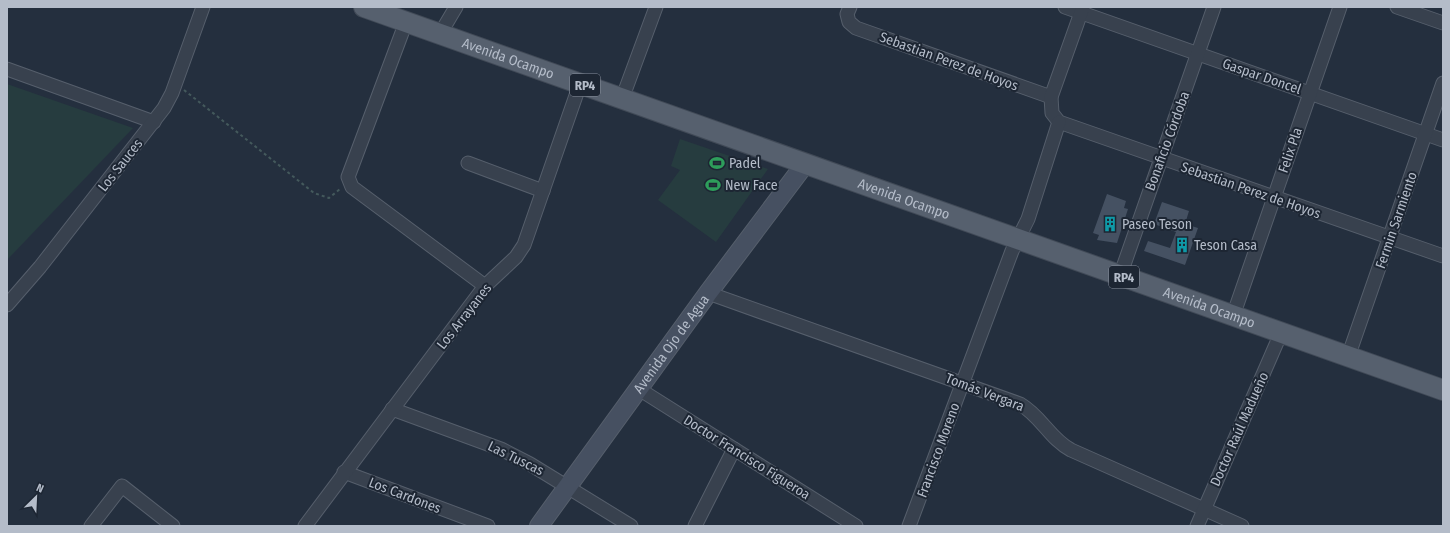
<svg xmlns="http://www.w3.org/2000/svg" width="1450" height="533" viewBox="0 0 1450 533" font-family="'Fira Sans Condensed',sans-serif">
	<style>
		.green { fill: #263c3f }
		.building { fill: #455162 }
		.lines { fill: none; stroke-linecap: round; stroke-linejoin: round }
		.street-casing { stroke: #565f6c; stroke-width: 15 }
		.secondary-casing { stroke: #565f6c; stroke-width: 20 }
		.primary-casing { stroke: #414a57; stroke-width: 22 }
		.path { stroke: #44595c; stroke-width: 2; stroke-dasharray: 3 3; stroke-linecap: butt }
		.street { stroke: #38414e; stroke-width: 13 }
		.secondary { stroke: #465061; stroke-width: 18 }
		.primary { stroke: #56606e; stroke-width: 20 }
		.labels { text-anchor: middle; stroke-width: 4; stroke-linejoin: round; paint-order: stroke }
		.shield { fill: #1d2633; stroke: #878f9c; stroke-width: 1 }
		.shield-label { font-size: 13px; font-weight: bold; fill: #b4bcc9 }
		.street-label { font-size: 14px; fill: #b4bcc9; stroke: #1d2633 }
		.poi-label { font-size: 14px; fill: #b4bcc9; stroke: #1d2633; text-anchor: start }
	</style>
	<rect width="100%" height="100%" fill="#242f3e"/>
	<g class="green">
		<polygon points="7,84 133,128 7,260"/>
		<polygon points="680,139 768,169 716,242 658,200 680,170 671,166"/>
	</g>
	<g class="building">
		<polygon points="1107,194 1126,201 1124,208 1128,209 1117,243 1097,240 1099,235 1093,233"/>
		<polygon points="1162,202 1189,211 1185,224 1198,228 1185,265 1144,251 1148,241 1170,248 1176,232 1154,224"/>
	</g>
	<g class="lines">
		<g class="street-casing">
			<g id="street">
				<polyline points="850,7 847,14 849,22 856,28 1051,97"/>
				<polyline points="1065,7 1443,140"/>
				<polyline points="1083,7 1051,97 1052,113 1059,122 1443,256"/>
				<polyline points="1397,7 1443,23"/>
				<polyline points="406,22 348,177 352,187 485,286"/>
				<polyline points="440,34 456,7"/>
				<polyline points="7,69 154,122"/>
				<polyline points="622,99 656,7"/>
				<polyline points="468,163 543,191"/>
				<polyline points="1120,276 1214,7"/>
				<path d="M708,293L1020,404C1041,416 1050,439 1071,450L1242,526"/>
				<polyline points="7,305 40,267 164,108 172,93 203,7"/>
				<polyline points="1233,316 1340,7"/>
				<polyline points="1348,357 1443,83"/>
				<polyline points="639,389 856,526"/>
				<polyline points="392,409 501,449 530,464 631,526"/>
				<polyline points="344,472 488,526"/>
				<polyline points="91,526 122,486 173,526"/>
				<polyline points="305,526 485,286 516,257 524,245 580,84"/>
				<polyline points="695,526 734,449"/>
				<polyline points="909,526 1012,251 1028,219 1059,122"/>
				<polyline points="1197,526 1281,333"/>
			</g>
		</g>
		<g class="secondary-casing">
			<g id="secondary">
				<path id="s1" d="M539,526L708,293L805,164"/>
			</g>
		</g>
		<g class="primary-casing">
			<g id="primary">
				<path id="s2" d="M364,7L1443,390"/>
			</g>
		</g>
		<polyline class="path" points="184,90 314,193 329,198 340,189"/>
		<use href="#street" class="street"/>
		<use href="#secondary" class="secondary"/>
		<use href="#primary" class="primary"/>
	</g>
	<defs>
		<g id="stadium-bare" transform="scale(1.2)"><path d="M0-5a6.5 5 0 1 0 0 10a6.5 5 0 1 0 0-10ZM-3.5-1.8h7v3.6h-7Z" fill="#2e9e5b" stroke="#1d2633" stroke-width="2.5" paint-order="stroke"/></g>
		<g id="building-bare" transform="scale(1.2)"><path d="M-4-6H4V6H1V3H-1V6H-4ZM-2.5-4.3h1.7v1.8h-1.7ZM.8-4.3h1.7v1.8H.8ZM-2.5-1h1.7V.8h-1.7ZM.8-1h1.7V.8H.8Z" fill="#0f9aa8" stroke="#1d2633" stroke-width="2.5" paint-order="stroke"/></g>
	</defs>
	<g fill-rule="evenodd">
		<use href="#stadium-bare" x="717" y="163"/>
		<use href="#stadium-bare" x="713" y="185"/>
		<use href="#building-bare" x="1110" y="224"/>
		<use href="#building-bare" x="1182" y="245"/>
	</g>
	<g class="labels">
		<g class="shield">
			<rect x="570" y="74" width="30" height="22" rx="3"/>
			<rect x="1109" y="266" width="30" height="22" rx="3"/>
		</g>
		<g class="shield-label">
			<text x="585" y="90">RP4</text>
			<text x="1124" y="282">RP4</text>
		</g>
		<g class="street-label">
			<text dy="5" stroke="none"><textPath href="#s2" startOffset="153">Avenida Ocampo</textPath></text>
			<text transform="translate(949 61) rotate(20)" y="5">Sebastian Perez de Hoyos</text>
			<text transform="translate(1262 76) rotate(19)" y="5">Gaspar Doncel</text>
			<text transform="translate(1167 141) rotate(-70)" y="5">Bonaficio Córdoba</text>
			<text transform="translate(1290 150) rotate(-71)" y="5">Felix Pla</text>
			<text transform="translate(120 165) rotate(-52)" y="5">Los Sauces</text>
			<text transform="translate(1251 190) rotate(19)" y="5">Sebastian Perez de Hoyos</text>
			<text dy="5" stroke="none"><textPath href="#s2" startOffset="573">Avenida Ocampo</textPath></text>
			<text transform="translate(1396 220) rotate(-71)" y="5">Fermin Sarmiento</text>
			<text dy="5" stroke="none"><textPath href="#s2" startOffset="897">Avenida Ocampo</textPath></text>
			<text transform="translate(464 316) rotate(-52)" y="5">Los Arrayanes</text>
			<text dy="5" stroke="none"><textPath href="#s1" startOffset="225">Avenida Ojo de Agua</textPath></text>
			<text transform="translate(985 392) rotate(21)" y="5">Tomás Vergara</text>
			<text transform="translate(1239 429) rotate(-66)" y="5">Doctor Raúl Madueño</text>
			<text transform="translate(938 450) rotate(-70)" y="5">Francisco Moreno</text>
			<text transform="translate(747 457) rotate(32)" y="5">Doctor Francisco Figueroa</text>
			<text transform="translate(516 458) rotate(26)" y="5">Las Tuscas</text>
			<text transform="translate(405 495) rotate(21)" y="5">Los Cardones</text>
		</g>
		<g class="poi-label">
			<text x="729" y="168">Padel</text>
			<text x="725" y="190">New Face</text>
			<text x="1122" y="229">Paseo Teson</text>
			<text x="1194" y="250">Teson Casa</text>
		</g>
	</g>
	<rect width="1450" height="533" fill="none" stroke="#b4bcc9" stroke-width="16"/>
	<g transform="translate(36 497) rotate(24)" stroke="#1d2633" stroke-width="3" paint-order="stroke">
	<path d="M0-3L7 15L0 10L-7 15Z" fill="#b4bcc9"/>
	<text y="-6" font-size="11" font-weight="bold" text-anchor="middle" fill="#b4bcc9">N</text>
	</g>
</svg>
